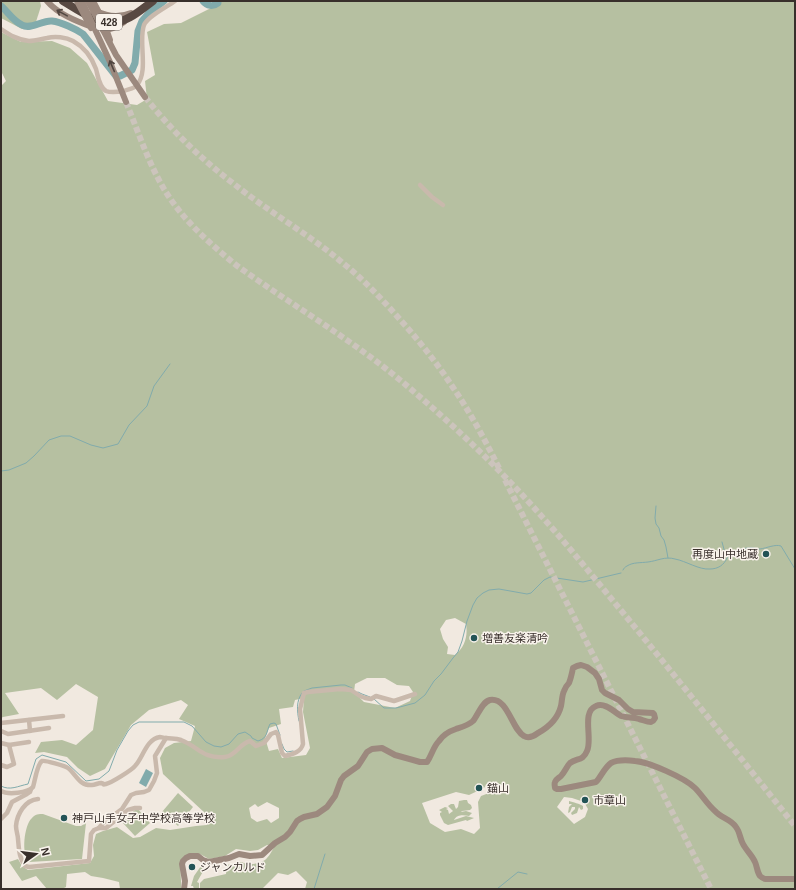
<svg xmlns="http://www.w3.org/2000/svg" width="796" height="890" viewBox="0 0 796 890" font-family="Helvetica,'Noto Sans JP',sans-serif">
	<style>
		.green { fill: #b6c0a1; fill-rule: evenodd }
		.water { fill: #81abac }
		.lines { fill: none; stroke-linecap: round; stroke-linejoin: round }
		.stream { stroke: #81abac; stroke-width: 1 }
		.river { stroke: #81abac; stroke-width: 7 }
		.secondary-tunnel { stroke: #ccc4bc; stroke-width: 6; stroke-dasharray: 6 3; stroke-linecap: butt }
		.street { stroke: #c9b9ac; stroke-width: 4.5 }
		.secondary { stroke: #9c897e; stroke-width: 6 }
		.highway { stroke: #584942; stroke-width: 8 }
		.secondary-bridge { stroke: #9c897e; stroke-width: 6 }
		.oneway { stroke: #514640 }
		.poi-dot { fill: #235356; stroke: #f9f3ec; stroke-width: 1.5 }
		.labels { text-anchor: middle; stroke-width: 3; stroke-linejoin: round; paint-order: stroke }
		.shield { fill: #f9f3ec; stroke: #726a65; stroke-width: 1 }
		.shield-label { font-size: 10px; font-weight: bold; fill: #382f2b }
		.poi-label { font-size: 11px; fill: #382f2b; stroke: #f9f3ec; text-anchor: start }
	</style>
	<rect width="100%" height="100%" fill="#f1e9e0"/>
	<g class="green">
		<polygon points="1,1 40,1 41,6 35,25 22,29 1,18"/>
		<path d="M214,1H795V889H305L307,882L296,871L288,875L278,873L262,889H200V883L204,879L226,874L227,865L242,862C248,866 262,864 267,858C270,855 272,850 275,846L267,845L258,850L250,851L236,849L225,856L209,859L200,854L193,853L186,856L180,861L181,881V889H120L119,882L103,878L91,876L85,872L67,874L66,887L62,889H47L36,876L22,881L9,862L18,859L22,866L28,870L90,863L94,856L93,845L96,834L103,831L117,827L133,838L140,837L156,828L170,830L196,826L207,825L206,814L163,774L160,758L165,748L174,743L191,741L195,726L179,719L188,705L181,700L149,710L131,725L105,769L90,776L78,768L67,757L44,752L35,753L41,742L62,740L76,745L93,730L98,697L76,684L57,700L41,688L5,693L19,714L3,717L1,718V86L6,81L1,71V32L21,42L52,41L70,48L87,63L108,101L137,105L147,99L145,81L155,75L147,32L164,24L181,23L215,6ZM455,618L466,624C468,636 465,647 455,655L447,654L448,647L443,639L440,629L446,620ZM367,678H385L397,685L409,686L413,692L410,701L395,708L364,702L354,692L355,684ZM304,698L303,712L310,748L306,755L282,758L278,749L269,751L265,738L269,728L281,724L279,709L293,707L295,700ZM488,782L492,785L489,793L481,796L478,802L480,828L474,834L461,829L445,832L430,823L422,803L456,792L469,795L484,788ZM564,797L572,798L584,802L588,809L585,817L574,824L557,807ZM267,802L279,808V818L271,823L267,819L257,822L251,818L249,808L255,804L258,807Z"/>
		<polygon points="178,793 193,807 178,826 162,812"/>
		<path d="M464,800H467L468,803L471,805L472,808L470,810L462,811L461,812L466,811L472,813L469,816C464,815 457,814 454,820L466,816L474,818L467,821L466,820L448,825L444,823L440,815V813L442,812L439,810L445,807L448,808L446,809L448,810L449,814L453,811L448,806L451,804H454L456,809L458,807L459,801Z"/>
		<path d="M569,801C573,802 580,804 583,806V809L581,810L579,807L577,813L572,815L571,813L575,809V807H572L570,812L568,813L569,807L572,804H569Z"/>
		<polygon points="137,808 150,823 135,836 122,822"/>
		<path d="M43,814L76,826H81L86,823L82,859L29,862C21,855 24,825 32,818C35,814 39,814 43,814Z"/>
		<polygon points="201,866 205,868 197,882 199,883 199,889 194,889 193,886 191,886 194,876"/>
	</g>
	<polygon class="water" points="146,769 153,773 146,787 139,783"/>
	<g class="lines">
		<g class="stream">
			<polyline points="1,471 9,470 26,463 34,456 49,440 61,436 70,436 91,445 103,448 118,444 129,425 147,406 154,386 170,364"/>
			<polyline points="656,506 655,518 656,524 659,528 661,536 664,540 666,547 668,558"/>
			<polyline points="722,542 725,553 728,556"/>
			<path d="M623,570C624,568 625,567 627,566C633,562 641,563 648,562C657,561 665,556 675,559C686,561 699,570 710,569C718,569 724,565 727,558C729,555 728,555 731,553C735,551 743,548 748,548C752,547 756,549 760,549C767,548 775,544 781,546L795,569"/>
			<polyline points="304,691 312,688 341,685 345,685 352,688"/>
			<polyline points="358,692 362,694 370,697"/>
			<polyline points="374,699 384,708 396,708 415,703 425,695 434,681 441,674 453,658 458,652 462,641 467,621 473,605 477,598 483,593 489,590 499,589 527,594 531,593 544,580 550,577 583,582 621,573"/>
			<path d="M299,721C297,711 296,701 302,693"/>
			<polyline points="282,744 284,749 287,752 293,751"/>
			<path d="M1,786C10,791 18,786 28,784L36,759L42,755L66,762L86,781L99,779L109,771L117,750L128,731L133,725L139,722H184L192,726L206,742L214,746L221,747L229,744L238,734L245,732L251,736L252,738L258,741C268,738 266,732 270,724L274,723L276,724L280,735"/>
			<polyline points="314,889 325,854"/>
			<polyline points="497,889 518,872 527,874"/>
		</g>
		<g class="river">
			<path d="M203,1C207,6 213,7 218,3V1"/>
			<path d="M1,6C8,12 13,21 22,25C31,30 42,20 52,21C61,22 76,29 83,34L116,76H120L132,70L135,63L138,31L142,21L149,13L164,1"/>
		</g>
		<g class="secondary-tunnel">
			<path d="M145,97C171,130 201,159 234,184C269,212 310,235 344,264C359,276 373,290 386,304C410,330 433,357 452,386C470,412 485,440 499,468"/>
			<path d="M126,102C138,131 148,162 164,189C182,219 209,243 236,265C290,304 348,337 400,380C448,420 494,463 536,510C568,545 598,583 629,620C685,688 740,757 795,826"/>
			<polyline points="505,480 711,889"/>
		</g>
		<g class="street">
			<path d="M1,29C10,35 18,40 29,41C35,41 41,39 47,38C55,36 66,37 73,41C84,47 92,58 96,69C98,76 99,87 106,91C111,93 118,92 124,91C128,89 134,89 137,85C149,71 138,41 144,25C148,16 167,7 175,1"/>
			<polyline points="420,185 432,197 443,205"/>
			<polyline points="29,720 30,731"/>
			<polyline points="1,723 63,716"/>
			<polyline points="1,731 8,734 49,728"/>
			<polyline points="1,743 9,745 14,764 7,767 1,765"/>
			<polyline points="9,745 29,742"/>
			<path d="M1,791C8,795 28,793 33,787C35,781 37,764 42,761C45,760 65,766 68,768C76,774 79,786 92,785C95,785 98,783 101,783C106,784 101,785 106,784C111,783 132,770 135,766C143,758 146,739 160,737C161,737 164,738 166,738C171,739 175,738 181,740C199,747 202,759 225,757C236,756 240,743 250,741L256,746L264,743L271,734L276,732L278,735L282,753L285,756C293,754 301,752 303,744L300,709L304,693L308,692L340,689L351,690L360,696L365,698L371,699L376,696L394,701L415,694"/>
			<path d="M38,799C25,800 17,814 16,826C16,831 18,835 18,839C19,849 19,858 25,866L29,867L89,861L91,834L94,830L99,828L103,823L122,809L131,795L136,793L144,792L149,790L154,781L157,773L155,756L166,738"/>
			<polyline points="1,819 7,813 12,802 27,794 30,792 31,789"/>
			<polyline points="99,828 106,828 128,810 135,808 140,808"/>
		</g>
		<g class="secondary">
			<path d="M47,1C58,14 76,21 92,27"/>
			<path d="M96,11C108,17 119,18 131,13"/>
			<path d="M103,30C111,30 117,27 124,22"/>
			<path d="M184,889L185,881L182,864L183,861L186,858L190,856H198L203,860L209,862L229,858L239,854L250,856L262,855L275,843L285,837L290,832L297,821L300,819L304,817L317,814L327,807L335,796L341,780L344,776L358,766L367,752L372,749L382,748L395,755L420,762H427C432,755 433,747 439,741C443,735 450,731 456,729C462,727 469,725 473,721C478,715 482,702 490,700C508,697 512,730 524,736C529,739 534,736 538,733C549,727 558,718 561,706C562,701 562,695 564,691C565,688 567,685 569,683C571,678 572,673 573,668L577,666L581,665L587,667L595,673L599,679L602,690L605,693L619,700L628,709L633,712L653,713L654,714L655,718C654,720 654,721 651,722C647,722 643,720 639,719C633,717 627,718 621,716C614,712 605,702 596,706C581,712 593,739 587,751C583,761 577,758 570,763C567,766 565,772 561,776C559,778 556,779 555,782C554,784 555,786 555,788L557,789H561L596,782C601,777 604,768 611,763C617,760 627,760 635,761C649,762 685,778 695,788C702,795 707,804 715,811C721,818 731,819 736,827C740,832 740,839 743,844C746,850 752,855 755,862C757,866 757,872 760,876C762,878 762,878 765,879H795"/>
		</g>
		<path class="highway" d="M63,1C78,10 100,26 118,22C131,19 142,9 153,1"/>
		<g class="secondary-bridge">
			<polyline points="77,1 91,28"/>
			<polyline points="82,1 110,62 126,102"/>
			<polyline points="88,1 116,55 145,97"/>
			<polyline points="93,1 103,20 110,40"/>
		</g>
	</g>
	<defs><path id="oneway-shaft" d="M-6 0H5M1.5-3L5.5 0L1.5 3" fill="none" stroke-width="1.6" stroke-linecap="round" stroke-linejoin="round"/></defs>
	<g class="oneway">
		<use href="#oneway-shaft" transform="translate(62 13) rotate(-151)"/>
		<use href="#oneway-shaft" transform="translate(112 66) rotate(-113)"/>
	</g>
	<g class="poi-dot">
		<circle cx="766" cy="554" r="4"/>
		<circle cx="474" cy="638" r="4"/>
		<circle cx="479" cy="788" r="4"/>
		<circle cx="585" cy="800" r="4"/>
		<circle cx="64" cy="818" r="4"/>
		<circle cx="192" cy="867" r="4"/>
	</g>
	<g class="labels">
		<rect class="shield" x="96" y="14" width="26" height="16" rx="3"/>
		<g class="shield-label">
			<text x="109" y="26">428</text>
		</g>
		<g class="poi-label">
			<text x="758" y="558" text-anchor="end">再度山中地蔵</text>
			<text x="482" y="642">増善友楽清吟</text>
			<text x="487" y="792">錨山</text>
			<text x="593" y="804">市章山</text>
			<text x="72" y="822">神戸山手女子中学校高等学校</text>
			<text x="200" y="871">ジャンカルド</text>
		</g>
	</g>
	<rect width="796" height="890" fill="none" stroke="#382f2b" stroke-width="4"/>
	<g transform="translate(36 854) rotate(76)" stroke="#f9f3ec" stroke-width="3" paint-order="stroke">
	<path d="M0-3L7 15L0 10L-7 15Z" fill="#382f2b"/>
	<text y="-6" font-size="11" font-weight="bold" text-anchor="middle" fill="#382f2b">N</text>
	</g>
</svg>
